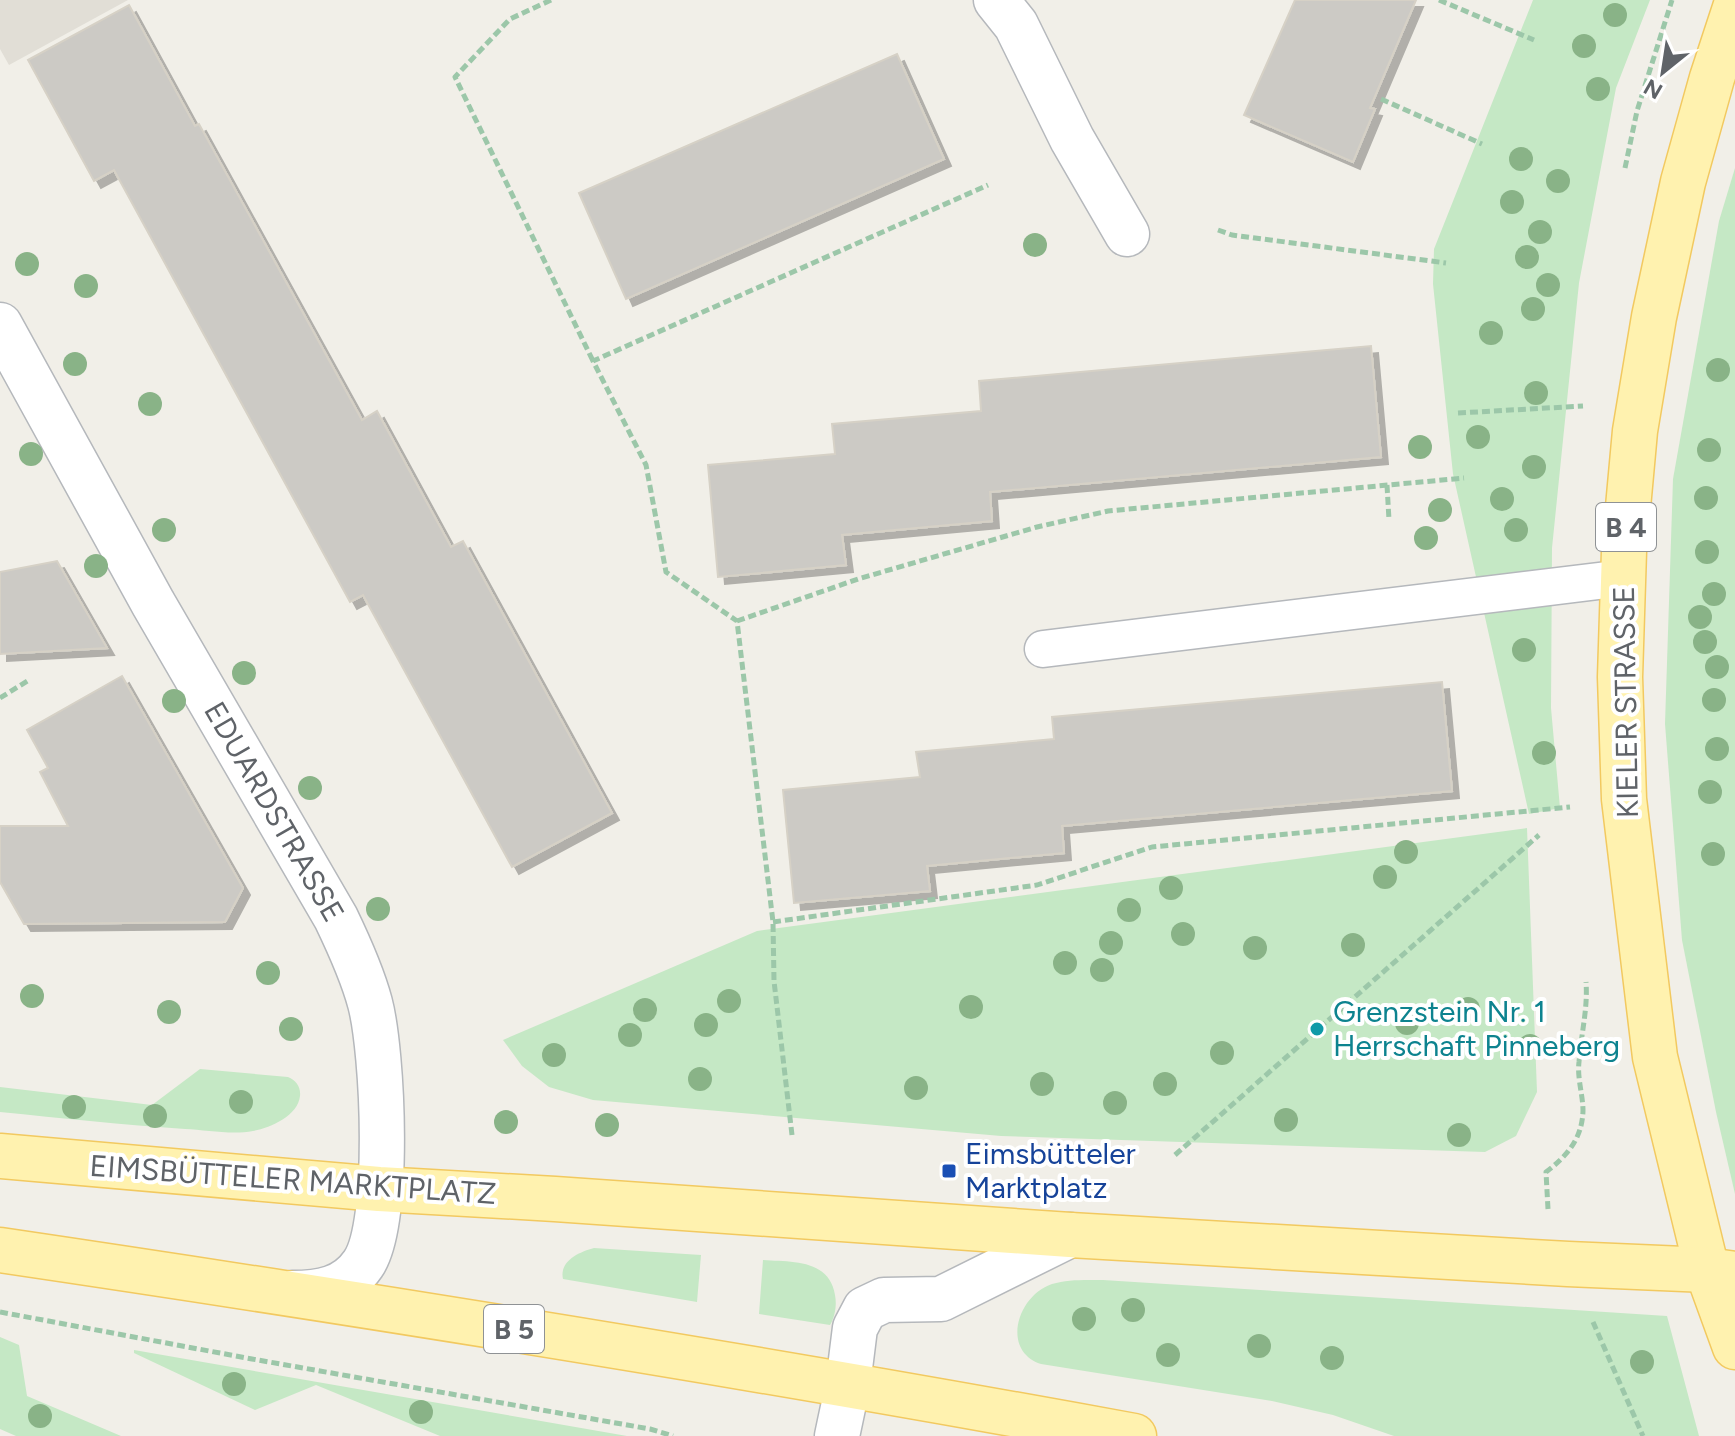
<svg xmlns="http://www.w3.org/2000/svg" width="1735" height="1436" viewBox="0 0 1735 1436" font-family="Figtree,sans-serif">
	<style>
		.education { fill: #e1ded6 }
		.green { fill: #c5e8c5 }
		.building { fill: #cccac5; stroke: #d6d1c6; stroke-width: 2; filter: url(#shadow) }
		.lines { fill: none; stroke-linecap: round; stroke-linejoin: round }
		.service-casing { stroke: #b5b8bc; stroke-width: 39 }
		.minor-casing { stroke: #b5b8bc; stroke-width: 47 }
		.primary-casing { stroke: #f2c960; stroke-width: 47 }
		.path { stroke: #9cc7a9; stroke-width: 5; stroke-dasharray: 8 4; stroke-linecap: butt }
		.service { stroke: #fff; stroke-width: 36 }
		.minor { stroke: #fff; stroke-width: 44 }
		.primary { stroke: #fff2af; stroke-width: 44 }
		.tree { fill: #89b387 }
		.culture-dot { fill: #0f9aa8; stroke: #fff; stroke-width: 3 }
		.transit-dot { fill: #1a4fb4; stroke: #fff; stroke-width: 3 }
		.labels { text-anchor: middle; stroke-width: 8; stroke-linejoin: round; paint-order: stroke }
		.shield { fill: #fff; stroke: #8f9295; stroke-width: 2 }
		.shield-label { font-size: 28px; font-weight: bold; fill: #5f6368 }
		.street-label { font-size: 30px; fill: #5f6368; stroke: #fff }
		.culture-label { font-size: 30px; fill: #0d838f; stroke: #fff; text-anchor: start }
		.transit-label { font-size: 30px; fill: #164399; stroke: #fff; text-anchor: start }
	</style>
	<defs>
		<filter id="shadow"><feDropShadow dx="7" dy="7" stdDeviation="0" flood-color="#0004"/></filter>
	</defs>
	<rect width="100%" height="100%" fill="#f1efe8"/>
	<polygon class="education" points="0,0 128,0 9,65 0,49"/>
	<g class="green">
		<polygon points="1533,0 1650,0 1616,88 1579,283 1552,548 1551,708 1560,808 1529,814 1453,474 1433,284 1434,249"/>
		<polygon points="1735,168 1735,1194 1716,1112 1682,940 1665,724 1673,479 1719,221"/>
		<polygon points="1527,828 1537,1092 1516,1136 1485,1152 1001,1136 593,1100 549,1087 522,1066 503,1040 757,931"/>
		<path d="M200,1069L288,1077C296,1080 301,1087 300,1096C298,1116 270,1128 253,1131C232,1135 206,1130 185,1129C123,1125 62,1118 0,1112V1087L152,1105Z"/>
		<path d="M594,1248L701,1255L697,1302L563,1279C559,1261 579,1252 594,1248Z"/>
		<path d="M763,1260C792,1262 829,1259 835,1295C837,1305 835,1317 830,1325L759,1314Z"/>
		<path d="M1103,1280L1667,1316L1699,1436H1394L1333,1415L1272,1401L1041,1364C1000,1350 1018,1295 1052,1284C1068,1279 1086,1280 1103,1280Z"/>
		<polygon points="0,1337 19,1345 27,1396 121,1436 16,1436 0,1429"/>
		<polygon points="134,1350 627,1436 440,1436 316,1385 255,1410 134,1353"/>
	</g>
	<g class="building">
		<polygon points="1295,0 1416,0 1370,108 1375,109 1353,162 1244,115"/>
		<polygon points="129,5 195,126 199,124 362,420 377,411 451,547 463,541 612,813 512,867 363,595 350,602 114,170 94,181 28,60"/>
		<polygon points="897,54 944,159 626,299 579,193"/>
		<polygon points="1371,346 1381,457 990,492 992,521 842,535 846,565 718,577 708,465 835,454 832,424 981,411 979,381"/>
		<polygon points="57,561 107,648 0,654 0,572"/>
		<polygon points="122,676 243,888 225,922 24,924 0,882 0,826 68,826 40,772 48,768 27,730"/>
		<polygon points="1442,682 1452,791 1062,826 1064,853 927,866 930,891 794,903 783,790 920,777 916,752 1054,739 1052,717"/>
	</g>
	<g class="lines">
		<g class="service-casing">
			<polyline id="service" points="1043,649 1623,578"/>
		</g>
		<g class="minor-casing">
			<g id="minor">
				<polyline points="996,0 1016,25 1072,139 1127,234"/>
				<path d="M0,325L153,603L336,918C349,945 362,973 370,1003C383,1052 391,1224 363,1264C346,1289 320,1293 292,1293"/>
				<polyline points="837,1436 848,1384 855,1328 865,1309 884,1300 941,1299 1070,1235"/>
			</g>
		</g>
		<g class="primary-casing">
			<g id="primary">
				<polyline points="1735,8 1712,78 1683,182 1654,317 1635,431 1624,551 1620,677 1624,799 1655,1057 1707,1270 1735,1347"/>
				<polyline points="0,1156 379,1189 555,1199 1070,1235 1568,1264 1707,1270 1735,1274"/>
				<path d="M0,1250C379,1306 757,1367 1134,1436"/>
			</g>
		</g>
		<g class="path">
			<polyline points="551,0 510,19 455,77 593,361"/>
			<polyline points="1439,0 1534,40"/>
			<polyline points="1381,99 1482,144"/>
			<polyline points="1625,168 1637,111 1672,0"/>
			<polyline points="1218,230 1232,235 1446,263"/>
			<polyline points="1458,413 1583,406"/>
			<polyline points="1387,485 1389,520"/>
			<polyline points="737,621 858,579 1037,527 1108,511 1464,478"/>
			<polyline points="0,698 29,680"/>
			<polyline points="773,922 1037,885 1152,847 1570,807"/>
			<polyline points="792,1135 774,981 773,922 737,621 666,572 646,465 593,361 988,185"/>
			<polyline points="1175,1155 1539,835"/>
			<path d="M1548,1209L1546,1172C1567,1156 1582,1139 1583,1111C1583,1095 1577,1078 1579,1062C1581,1034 1588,1009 1586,982"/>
			<polyline points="0,1312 252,1359 650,1429 673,1436"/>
			<polyline points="1593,1322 1643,1436"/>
		</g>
		<use href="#service" class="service"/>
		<use href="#minor" class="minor"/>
		<use href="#primary" class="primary"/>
	</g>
	<g class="tree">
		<circle cx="1615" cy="15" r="12"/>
		<circle cx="1584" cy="46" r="12"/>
		<circle cx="1598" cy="89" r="12"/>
		<circle cx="1521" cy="159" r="12"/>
		<circle cx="1558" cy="181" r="12"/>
		<circle cx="1512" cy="202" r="12"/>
		<circle cx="1540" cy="232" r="12"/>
		<circle cx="1035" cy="245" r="12"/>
		<circle cx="1527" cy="257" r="12"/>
		<circle cx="27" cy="264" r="12"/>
		<circle cx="1548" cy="285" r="12"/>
		<circle cx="86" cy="286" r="12"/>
		<circle cx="1533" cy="309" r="12"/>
		<circle cx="1491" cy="333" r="12"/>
		<circle cx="75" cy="364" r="12"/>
		<circle cx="1718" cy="370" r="12"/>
		<circle cx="1536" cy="393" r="12"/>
		<circle cx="150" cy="404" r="12"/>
		<circle cx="1478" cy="437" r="12"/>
		<circle cx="1420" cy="447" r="12"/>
		<circle cx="1709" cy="450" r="12"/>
		<circle cx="31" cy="454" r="12"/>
		<circle cx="1534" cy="467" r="12"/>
		<circle cx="1706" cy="498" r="12"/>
		<circle cx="1502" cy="499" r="12"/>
		<circle cx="1440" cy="510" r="12"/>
		<circle cx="164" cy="530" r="12"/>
		<circle cx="1516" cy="530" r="12"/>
		<circle cx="1426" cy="538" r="12"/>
		<circle cx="1707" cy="552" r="12"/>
		<circle cx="96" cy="566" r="12"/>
		<circle cx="1714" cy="594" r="12"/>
		<circle cx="1700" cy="617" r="12"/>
		<circle cx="1705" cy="642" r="12"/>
		<circle cx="1524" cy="650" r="12"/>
		<circle cx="1717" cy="667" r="12"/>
		<circle cx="244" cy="673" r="12"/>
		<circle cx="1714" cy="700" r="12"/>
		<circle cx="174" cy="701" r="12"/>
		<circle cx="1717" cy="749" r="12"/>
		<circle cx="1544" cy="753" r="12"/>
		<circle cx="310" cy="788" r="12"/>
		<circle cx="1710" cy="792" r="12"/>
		<circle cx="1406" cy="852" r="12"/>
		<circle cx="1713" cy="854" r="12"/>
		<circle cx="1385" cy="877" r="12"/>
		<circle cx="1171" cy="888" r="12"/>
		<circle cx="378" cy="909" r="12"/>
		<circle cx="1129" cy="910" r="12"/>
		<circle cx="1183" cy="934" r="12"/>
		<circle cx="1111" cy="943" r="12"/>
		<circle cx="1353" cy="945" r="12"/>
		<circle cx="1255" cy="948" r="12"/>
		<circle cx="1065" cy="963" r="12"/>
		<circle cx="1102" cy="970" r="12"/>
		<circle cx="268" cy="973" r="12"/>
		<circle cx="32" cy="996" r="12"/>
		<circle cx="729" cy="1001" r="12"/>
		<circle cx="971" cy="1007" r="12"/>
		<circle cx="1468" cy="1009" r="12"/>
		<circle cx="645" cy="1010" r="12"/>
		<circle cx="169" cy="1012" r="12"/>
		<circle cx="1407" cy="1023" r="12"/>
		<circle cx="706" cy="1025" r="12"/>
		<circle cx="291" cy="1029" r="12"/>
		<circle cx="630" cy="1035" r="12"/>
		<circle cx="1530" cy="1046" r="12"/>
		<circle cx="1222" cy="1053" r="12"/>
		<circle cx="554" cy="1055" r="12"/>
		<circle cx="700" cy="1079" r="12"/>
		<circle cx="1042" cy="1084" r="12"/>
		<circle cx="1165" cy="1084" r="12"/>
		<circle cx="916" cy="1088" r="12"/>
		<circle cx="241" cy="1102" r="12"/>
		<circle cx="1115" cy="1103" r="12"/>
		<circle cx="74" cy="1107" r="12"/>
		<circle cx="155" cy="1116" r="12"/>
		<circle cx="1286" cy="1120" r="12"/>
		<circle cx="506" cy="1122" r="12"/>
		<circle cx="607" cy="1125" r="12"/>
		<circle cx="1459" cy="1135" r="12"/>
		<circle cx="1133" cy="1310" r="12"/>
		<circle cx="1084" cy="1319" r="12"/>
		<circle cx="1259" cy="1346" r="12"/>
		<circle cx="1168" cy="1355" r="12"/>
		<circle cx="1332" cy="1358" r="12"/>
		<circle cx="1642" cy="1362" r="12"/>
		<circle cx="234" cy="1384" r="12"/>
		<circle cx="421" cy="1412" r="12"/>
		<circle cx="40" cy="1416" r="12"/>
	</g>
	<circle class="culture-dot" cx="1317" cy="1029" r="8"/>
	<rect class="transit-dot" x="941" y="1163" width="16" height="16" rx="4"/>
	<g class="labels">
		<g class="shield">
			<rect x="1596" y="503" width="60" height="48" rx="6"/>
			<rect x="484" y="1305" width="60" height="48" rx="6"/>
		</g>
		<g class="shield-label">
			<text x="1626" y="537">B 4</text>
			<text x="514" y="1339">B 5</text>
		</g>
		<g class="street-label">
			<text transform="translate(1626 702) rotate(-91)" y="10">KIELER STRASSE</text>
			<text transform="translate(274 812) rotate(60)" y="10">EDUARDSTRASSE</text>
			<text transform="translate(293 1180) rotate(4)" y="10">EIMSBÜTTELER MARKTPLATZ</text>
		</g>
		<g class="culture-label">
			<text x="1333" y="1022">Grenzstein Nr. 1<tspan x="1333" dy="34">Herrschaft Pinneberg</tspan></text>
		</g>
		<g class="transit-label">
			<text x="965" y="1164">Eimsbütteler<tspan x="965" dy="34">Marktplatz</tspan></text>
		</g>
	</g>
	<g transform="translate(1663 72) rotate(210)" stroke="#ffffff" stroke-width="6" paint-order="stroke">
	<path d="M0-6L14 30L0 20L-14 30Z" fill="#5f6368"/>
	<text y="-12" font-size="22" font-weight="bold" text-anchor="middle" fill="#5f6368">N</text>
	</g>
</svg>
